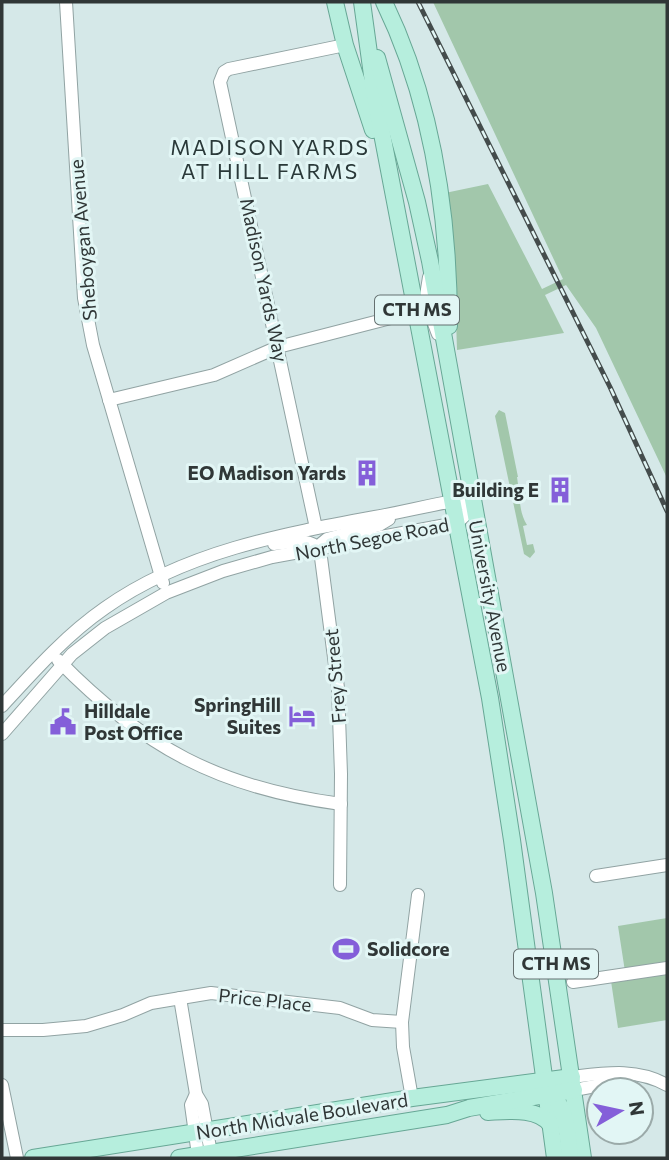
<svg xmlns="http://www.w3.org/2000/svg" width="669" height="1160" viewBox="0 0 669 1160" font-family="Commissioner,sans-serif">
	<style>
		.green { fill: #a2c7ab }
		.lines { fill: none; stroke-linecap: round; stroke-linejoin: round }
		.minor-casing { stroke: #91a3a3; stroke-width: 14 }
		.major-casing { stroke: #67a795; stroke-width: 18 }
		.minor { stroke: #fff; stroke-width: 12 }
		.major { stroke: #b6eedd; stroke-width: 16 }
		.rail-casing { stroke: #444c4c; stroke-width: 5 }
		.rail { stroke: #e2f6f5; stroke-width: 2.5; stroke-dasharray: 8; stroke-linecap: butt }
		.labels { text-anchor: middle; stroke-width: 6; stroke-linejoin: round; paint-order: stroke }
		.shield { fill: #e2f6f5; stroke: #657070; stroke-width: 2 }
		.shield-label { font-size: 18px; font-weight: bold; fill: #303737 }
		.street-label { font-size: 19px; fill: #303737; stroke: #e2f6f5 }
		.poi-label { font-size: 19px; font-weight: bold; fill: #303737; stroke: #e2f6f5; text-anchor: end }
		.neighbourhood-label { font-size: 21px; letter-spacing: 2px; fill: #2a3939; stroke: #e2f6f5 }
	</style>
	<rect width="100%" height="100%" fill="#d5e8e8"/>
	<g class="green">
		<polygon points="433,2 667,2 667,478 596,328 566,285 545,295 564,333 457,350 455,288 445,193 488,184 542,289 563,279"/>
		<path d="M499,410L505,413L518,477H517C520,493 518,511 527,525L523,526L527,545L533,544L535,552L530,558L524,554L495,416Z"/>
		<polygon points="667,918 667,1020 618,1028 611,981 626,978 618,926"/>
	</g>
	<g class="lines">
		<g class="minor-casing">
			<g id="minor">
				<polyline points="66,2 84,298 93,345 163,583"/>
				<polyline points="418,311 425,302 429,277"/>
				<path d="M109,400L214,375L278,347L418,311C433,311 433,323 438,334"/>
				<polyline points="316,528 220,82 224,72 229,69 345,45"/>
				<path d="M274,544C290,543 309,536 320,550"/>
				<polyline points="320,550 338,688 341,774 340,885"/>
				<polyline points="320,550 321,544 327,539 379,525 389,519"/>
				<path d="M58,660C143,747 219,788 341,804"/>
				<path d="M2,706C34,671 66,635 105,608C184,552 282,534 375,517C401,512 427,506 453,501L474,507L457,523L272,557L223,571L166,593L105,628L72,654L2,734"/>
				<polyline points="596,876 667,865"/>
				<polyline points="573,982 667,968"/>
				<polyline points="180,998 196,1094 202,1104 211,1153"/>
				<polyline points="2,1030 43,1030 86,1026 123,1015 151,1003 211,993 340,1008 372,1020 402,1022"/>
				<path d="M572,1077C606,1073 637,1068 667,1085"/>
				<polyline points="2,1085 17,1158"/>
				<polyline points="574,1090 617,1082 629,1074"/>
				<polyline points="196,1094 191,1105 198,1155"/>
				<polyline points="412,1098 403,1047 402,1022 418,895"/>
			</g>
		</g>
		<g class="major-casing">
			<g id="major">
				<polyline points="335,2 345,45 373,130"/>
				<polyline points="362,2 375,97 490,698 512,840 555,1158"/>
				<path d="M384,2C432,101 449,217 449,326"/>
				<polyline points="377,58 417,202 430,261 544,893 583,1158"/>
				<path d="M545,1089C568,1104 567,1134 570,1158"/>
				<path d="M488,1112C508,1111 538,1107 551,1125"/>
				<polyline points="33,1158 412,1098 572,1077"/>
				<polyline points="179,1158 447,1115 469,1108 574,1090"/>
			</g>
		</g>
		<use href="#minor" class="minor"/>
		<use href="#major" class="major"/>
		<g class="rail-casing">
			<polyline id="rail" points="418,2 610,387 667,511"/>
		</g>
		<use href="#rail" class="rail"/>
	</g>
	<defs>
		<g id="building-bare" transform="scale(2.1)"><path d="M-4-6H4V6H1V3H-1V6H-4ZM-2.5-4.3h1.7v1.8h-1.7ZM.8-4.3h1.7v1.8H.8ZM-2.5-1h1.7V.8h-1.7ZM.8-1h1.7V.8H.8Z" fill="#845fd9" stroke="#e2f6f5" stroke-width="2.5" paint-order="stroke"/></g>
		<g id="hotel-bare" transform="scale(2.1)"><path d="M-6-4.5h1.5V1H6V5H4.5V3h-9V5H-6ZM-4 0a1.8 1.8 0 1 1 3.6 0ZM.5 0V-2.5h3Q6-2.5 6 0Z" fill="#845fd9" stroke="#e2f6f5" stroke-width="2.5" paint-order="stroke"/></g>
		<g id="civic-bare" transform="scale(2.1)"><path d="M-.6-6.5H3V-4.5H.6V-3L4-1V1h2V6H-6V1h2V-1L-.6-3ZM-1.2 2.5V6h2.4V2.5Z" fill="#845fd9" stroke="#e2f6f5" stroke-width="2.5" paint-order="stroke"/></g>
		<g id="stadium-bare" transform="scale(2.1)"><path d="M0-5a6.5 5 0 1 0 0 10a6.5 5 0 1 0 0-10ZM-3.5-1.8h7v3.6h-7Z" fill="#845fd9" stroke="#e2f6f5" stroke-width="2.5" paint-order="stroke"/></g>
	</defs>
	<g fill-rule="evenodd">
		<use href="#building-bare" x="367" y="473"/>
		<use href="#building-bare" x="560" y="490"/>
		<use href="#hotel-bare" x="302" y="716"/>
		<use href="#civic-bare" x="63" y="722"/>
		<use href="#stadium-bare" x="346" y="949"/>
	</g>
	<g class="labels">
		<g class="shield">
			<rect x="375" y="295.5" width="84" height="29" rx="5"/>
			<rect x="514" y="949.5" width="84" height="29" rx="5"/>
		</g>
		<g class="shield-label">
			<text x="417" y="316">CTH MS</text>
			<text x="556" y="970">CTH MS</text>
		</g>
		<g class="street-label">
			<text transform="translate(83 240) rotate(-95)" y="7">Sheboygan Avenue</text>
			<text transform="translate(264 280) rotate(78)" y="7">Madison Yards Way</text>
			<text transform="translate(372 539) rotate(-11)" y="7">North Segoe Road</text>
			<text transform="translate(490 596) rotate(79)" y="7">University Avenue</text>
			<text transform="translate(335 676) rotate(-95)" y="7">Frey Street</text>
			<text transform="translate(265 1000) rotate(6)" y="7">Price Place</text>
			<text transform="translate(302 1116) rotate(-9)" y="7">North Midvale Boulevard</text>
		</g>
		<g class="poi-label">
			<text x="346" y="480">EO Madison Yards</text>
			<text x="539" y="497">Building E</text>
			<text x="281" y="712">SpringHill<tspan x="281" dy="22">Suites</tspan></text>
			<text x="84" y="718" text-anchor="start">Hilldale<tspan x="84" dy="22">Post Office</tspan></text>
			<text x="367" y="956" text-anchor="start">Solidcore</text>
		</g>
		<g class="neighbourhood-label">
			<text x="270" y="155">MADISON YARDS<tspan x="270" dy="24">AT HILL FARMS</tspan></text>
		</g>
	</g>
	<rect width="669" height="1160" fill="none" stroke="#303737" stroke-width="7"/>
	<g transform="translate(620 1111) rotate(81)"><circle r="33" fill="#e2f6f5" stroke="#9baaa9" stroke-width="2"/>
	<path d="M0-5L12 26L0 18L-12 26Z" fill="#845fd9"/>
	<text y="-10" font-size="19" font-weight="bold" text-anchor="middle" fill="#303737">N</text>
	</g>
</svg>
